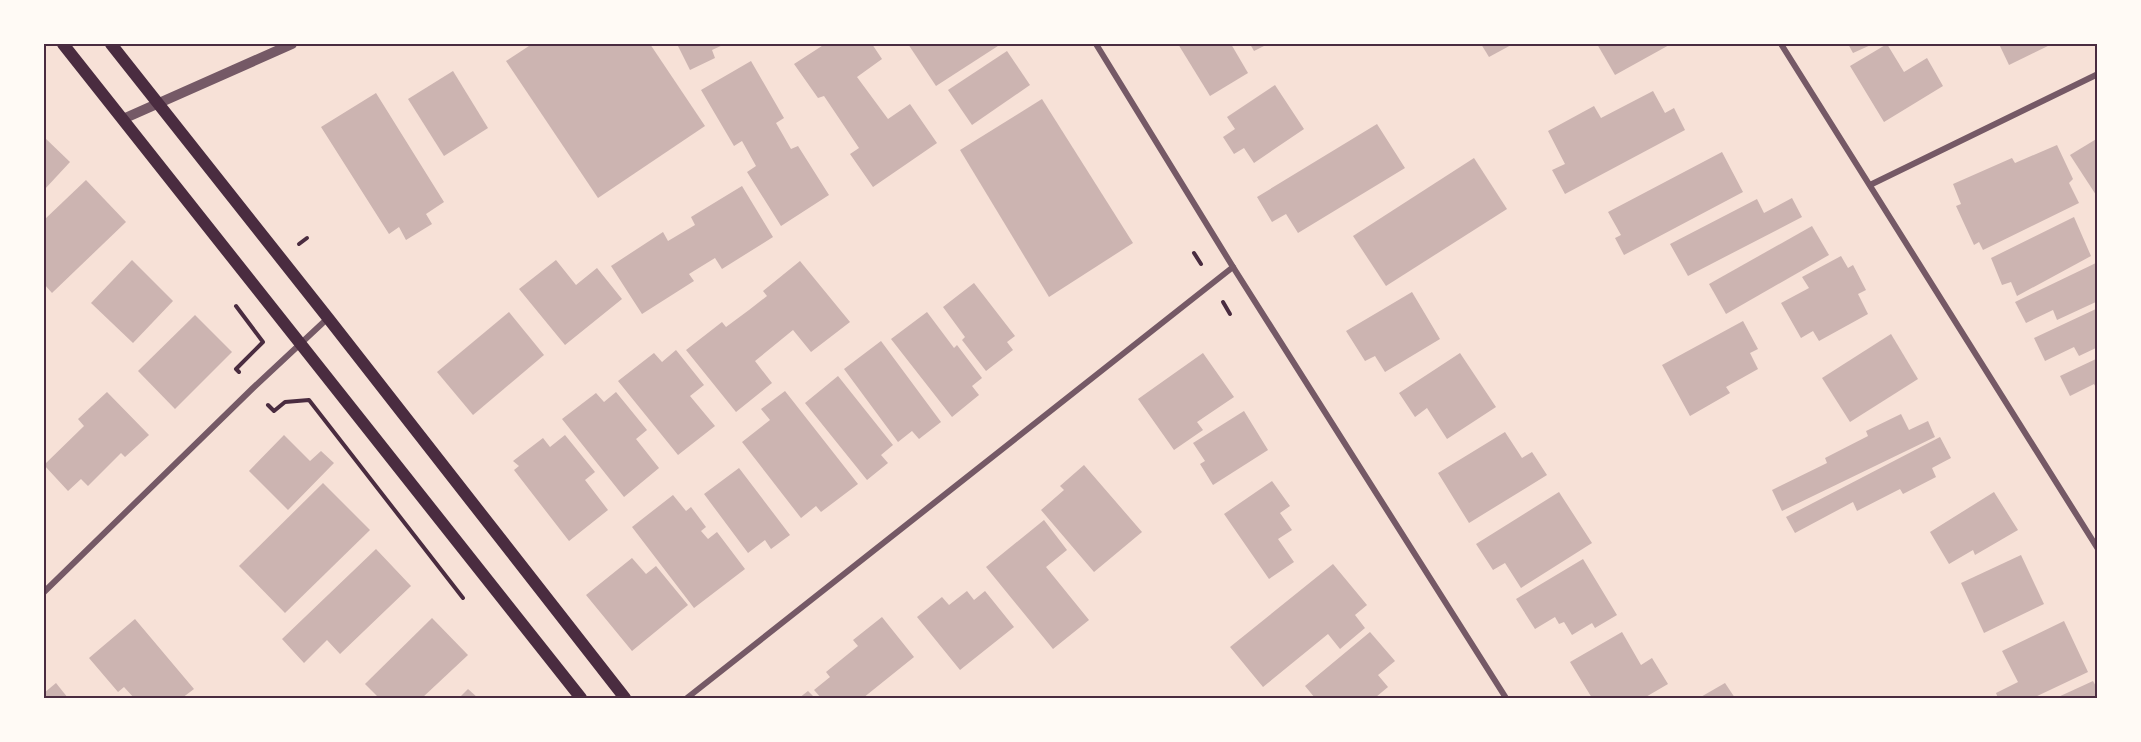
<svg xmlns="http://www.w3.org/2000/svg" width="2141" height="742" viewBox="0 0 2141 742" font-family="Merriweather,serif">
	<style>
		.building { fill: #ccb4b1 }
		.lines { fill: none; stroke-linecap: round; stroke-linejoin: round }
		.path { stroke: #4a2c40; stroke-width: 4 }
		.minor { stroke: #755966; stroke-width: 6 }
		.tertiary { stroke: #755966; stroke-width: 10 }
		.secondary { stroke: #4a2c40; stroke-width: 12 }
		.neatline { fill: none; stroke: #4a2c40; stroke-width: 2 }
	</style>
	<rect width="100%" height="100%" fill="#f7e1d7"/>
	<g class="building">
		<polygon points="532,44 650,44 705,126 598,198 506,61"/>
		<polygon points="677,44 725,44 712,50 715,58 690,70"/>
		<polygon points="825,44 872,44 882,59 857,77 888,119 910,104 937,143 873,187 850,154 859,148 824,96 818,98 794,64"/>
		<polygon points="908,44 1001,44 936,86"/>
		<polygon points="1178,44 1231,44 1248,73 1210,96"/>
		<polygon points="1250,44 1268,44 1254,51"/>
		<polygon points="1481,44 1513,44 1489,57"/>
		<polygon points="1597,44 1671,44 1615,75"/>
		<polygon points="1848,44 1873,44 1853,53"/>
		<polygon points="1887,44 1904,72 1927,58 1943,86 1884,122 1850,66"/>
		<polygon points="1999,44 2052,44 2009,65"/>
		<polygon points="1007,51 1030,85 972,125 948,90"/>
		<polygon points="751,61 784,118 776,123 783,135 791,149 798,146 829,195 781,226 747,172 756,166 742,141 734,146 701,90"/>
		<polygon points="453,71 488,128 444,156 408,99"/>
		<polygon points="1275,85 1304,129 1254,163 1244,148 1234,154 1223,137 1235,129 1227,117"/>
		<polygon points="1653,91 1665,113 1674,108 1685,130 1565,194 1552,170 1565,164 1548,131 1594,106 1601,118"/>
		<polygon points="376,93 444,202 426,214 432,224 406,240 399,227 389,234 321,127"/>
		<polygon points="1042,99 1133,243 1049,297 960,150"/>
		<polygon points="1377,124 1405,168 1298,233 1286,214 1272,222 1257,197"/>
		<polygon points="44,137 70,162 44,190"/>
		<polygon points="2098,138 2098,198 2070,155"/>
		<polygon points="2057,145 2073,179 2069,183 2079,203 1983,250 1979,242 1974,245 1956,206 1961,204 1953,184 2012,158 2015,163"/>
		<polygon points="1722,152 1743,192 1624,255 1615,238 1621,235 1608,212"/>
		<polygon points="1474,158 1507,209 1386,286 1353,236"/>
		<polygon points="86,180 126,222 52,293 44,284 44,220"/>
		<polygon points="742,186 773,237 722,269 715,258 689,274 694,281 642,314 611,266 663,232 668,241 695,225 691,217"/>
		<polygon points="1792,198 1802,217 1688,276 1670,244 1757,199 1764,213"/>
		<polygon points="2074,217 2091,256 2017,296 2011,282 2002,285 1991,258"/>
		<polygon points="1812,226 1829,255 1726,314 1709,284"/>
		<polygon points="1841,256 1848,268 1853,265 1866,290 1858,294 1868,314 1819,341 1813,331 1801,338 1781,303 1809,288 1802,277"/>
		<polygon points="132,260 173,301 133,343 91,303"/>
		<polygon points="556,260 576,285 597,268 622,299 565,345 519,289"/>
		<polygon points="800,261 850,322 811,352 793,330 755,361 772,383 736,412 686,350 722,322 726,327 749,310 767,296 763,291"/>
		<polygon points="2098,262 2098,301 2057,320 2053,310 2026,323 2015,302"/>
		<polygon points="974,283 1015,336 1007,342 1013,350 986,371 962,340 965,337 943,307"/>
		<polygon points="1412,292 1440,339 1385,372 1375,356 1365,361 1346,331"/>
		<polygon points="2098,308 2098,347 2079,356 2074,347 2045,361 2034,338"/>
		<polygon points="509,312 544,355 473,415 437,372"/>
		<polygon points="927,312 954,348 957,345 982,378 972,386 979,395 952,417 891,339"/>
		<polygon points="195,315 232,352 175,409 138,371"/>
		<polygon points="1743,321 1758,349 1750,353 1758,369 1726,387 1730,393 1690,416 1662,365"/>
		<polygon points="1891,334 1918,379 1850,422 1822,378"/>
		<polygon points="881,341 941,422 919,439 912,431 898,442 844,369"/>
		<polygon points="676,350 704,385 690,396 715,426 678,455 618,381 654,353 662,362"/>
		<polygon points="1203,353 1234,397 1197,422 1203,430 1174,450 1138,399"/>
		<polygon points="1460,353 1496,407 1447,439 1427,408 1415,417 1399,393"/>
		<polygon points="2098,358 2098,391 2094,384 2070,396 2060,376"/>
		<polygon points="838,376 893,445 881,455 888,463 867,480 805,403"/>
		<polygon points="785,391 858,484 821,512 816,506 801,518 742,442 770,420 761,409"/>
		<polygon points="107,392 149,435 125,457 121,453 88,486 81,479 68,491 44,465 84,426 78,419"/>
		<polygon points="616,392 647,430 636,439 659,468 624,497 562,419 596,393 604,402"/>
		<polygon points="1244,411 1268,450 1213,485 1200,464 1205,461 1193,443"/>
		<polygon points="1901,414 1909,430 1928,421 1935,437 1782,511 1772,490 1827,463 1825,458 1868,436 1866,431"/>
		<polygon points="1505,432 1522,458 1532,452 1547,475 1469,523 1438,473"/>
		<polygon points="284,435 310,461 321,451 334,463 288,510 249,471"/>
		<polygon points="565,435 595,472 585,480 608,510 569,541 514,470 519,466 513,461 543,438 550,447"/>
		<polygon points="1940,437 1951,458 1932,468 1936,477 1903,494 1900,489 1857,511 1853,502 1795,533 1786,517"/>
		<polygon points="1084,465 1142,532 1094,572 1041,510 1064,490 1060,486"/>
		<polygon points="739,468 790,535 771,549 765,540 748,553 704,494"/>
		<polygon points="1272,481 1290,506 1280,513 1292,530 1278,539 1294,562 1269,579 1224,514"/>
		<polygon points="323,483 370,530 285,613 239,566"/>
		<polygon points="1559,492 1592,543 1521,588 1505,563 1493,570 1476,544"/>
		<polygon points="1994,492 2018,530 1975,555 1973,550 1949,564 1930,532"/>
		<polygon points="673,495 686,511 691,507 706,527 701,531 708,539 717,532 745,569 694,608 632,527"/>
		<polygon points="1044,520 1067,550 1046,567 1089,620 1053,649 986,567"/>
		<polygon points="376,549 411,586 340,654 327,640 304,663 282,639"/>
		<polygon points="2021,555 2044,604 1984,633 1961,583"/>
		<polygon points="632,558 646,574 656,566 688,605 632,651 586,595"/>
		<polygon points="1583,559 1617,615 1595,628 1592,623 1572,635 1564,622 1559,624 1555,617 1535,629 1516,599"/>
		<polygon points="1333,564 1367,605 1355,615 1365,628 1340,649 1328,634 1263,687 1230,647"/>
		<polygon points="967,591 974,600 985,591 1014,627 960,670 917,617 942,597 949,605"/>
		<polygon points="882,617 914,657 863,698 821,698 814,690 830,677 826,672 858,646 853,640"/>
		<polygon points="432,618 468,655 422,698 379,698 365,684"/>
		<polygon points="135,619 194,689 182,698 134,698 124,687 118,692 89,658"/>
		<polygon points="2064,621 2088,672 2033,698 1998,698 1996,693 2018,682 2002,651"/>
		<polygon points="1370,632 1395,661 1378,675 1388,687 1376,697 1377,698 1315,698 1305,686"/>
		<polygon points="1622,632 1641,665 1652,658 1668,684 1644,698 1592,698 1570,662"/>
		<polygon points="2093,681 2098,690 2098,698 2056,698"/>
		<polygon points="56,683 68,698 44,698 44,693"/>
		<polygon points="1725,683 1735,698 1699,698"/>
		<polygon points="468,689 478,698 459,698"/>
		<polygon points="808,691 815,698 799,698"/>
	</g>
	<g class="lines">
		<g class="path">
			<polyline points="299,244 307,238"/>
			<polyline points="1194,253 1201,264"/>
			<polyline points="1223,302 1230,314"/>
			<polyline points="236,306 263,342 236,369 239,372"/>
			<polyline points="268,405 274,411 285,402 309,400 463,598"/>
		</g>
		<g class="minor">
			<polyline points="1096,44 1233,267 1506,698"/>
			<polyline points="1781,44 2098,549"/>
			<polyline points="1870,185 2098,74"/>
			<polyline points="44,592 253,388 328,318"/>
			<polyline points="687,698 1233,267"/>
		</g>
		<polyline class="tertiary" points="123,119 292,44"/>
		<g class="secondary">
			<polyline points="63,44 581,698"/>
			<polyline points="111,44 328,318 625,698"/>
		</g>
	</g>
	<rect width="2141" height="742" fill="none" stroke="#fffaf5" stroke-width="90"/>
	<rect x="45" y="45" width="2051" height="652" class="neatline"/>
</svg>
